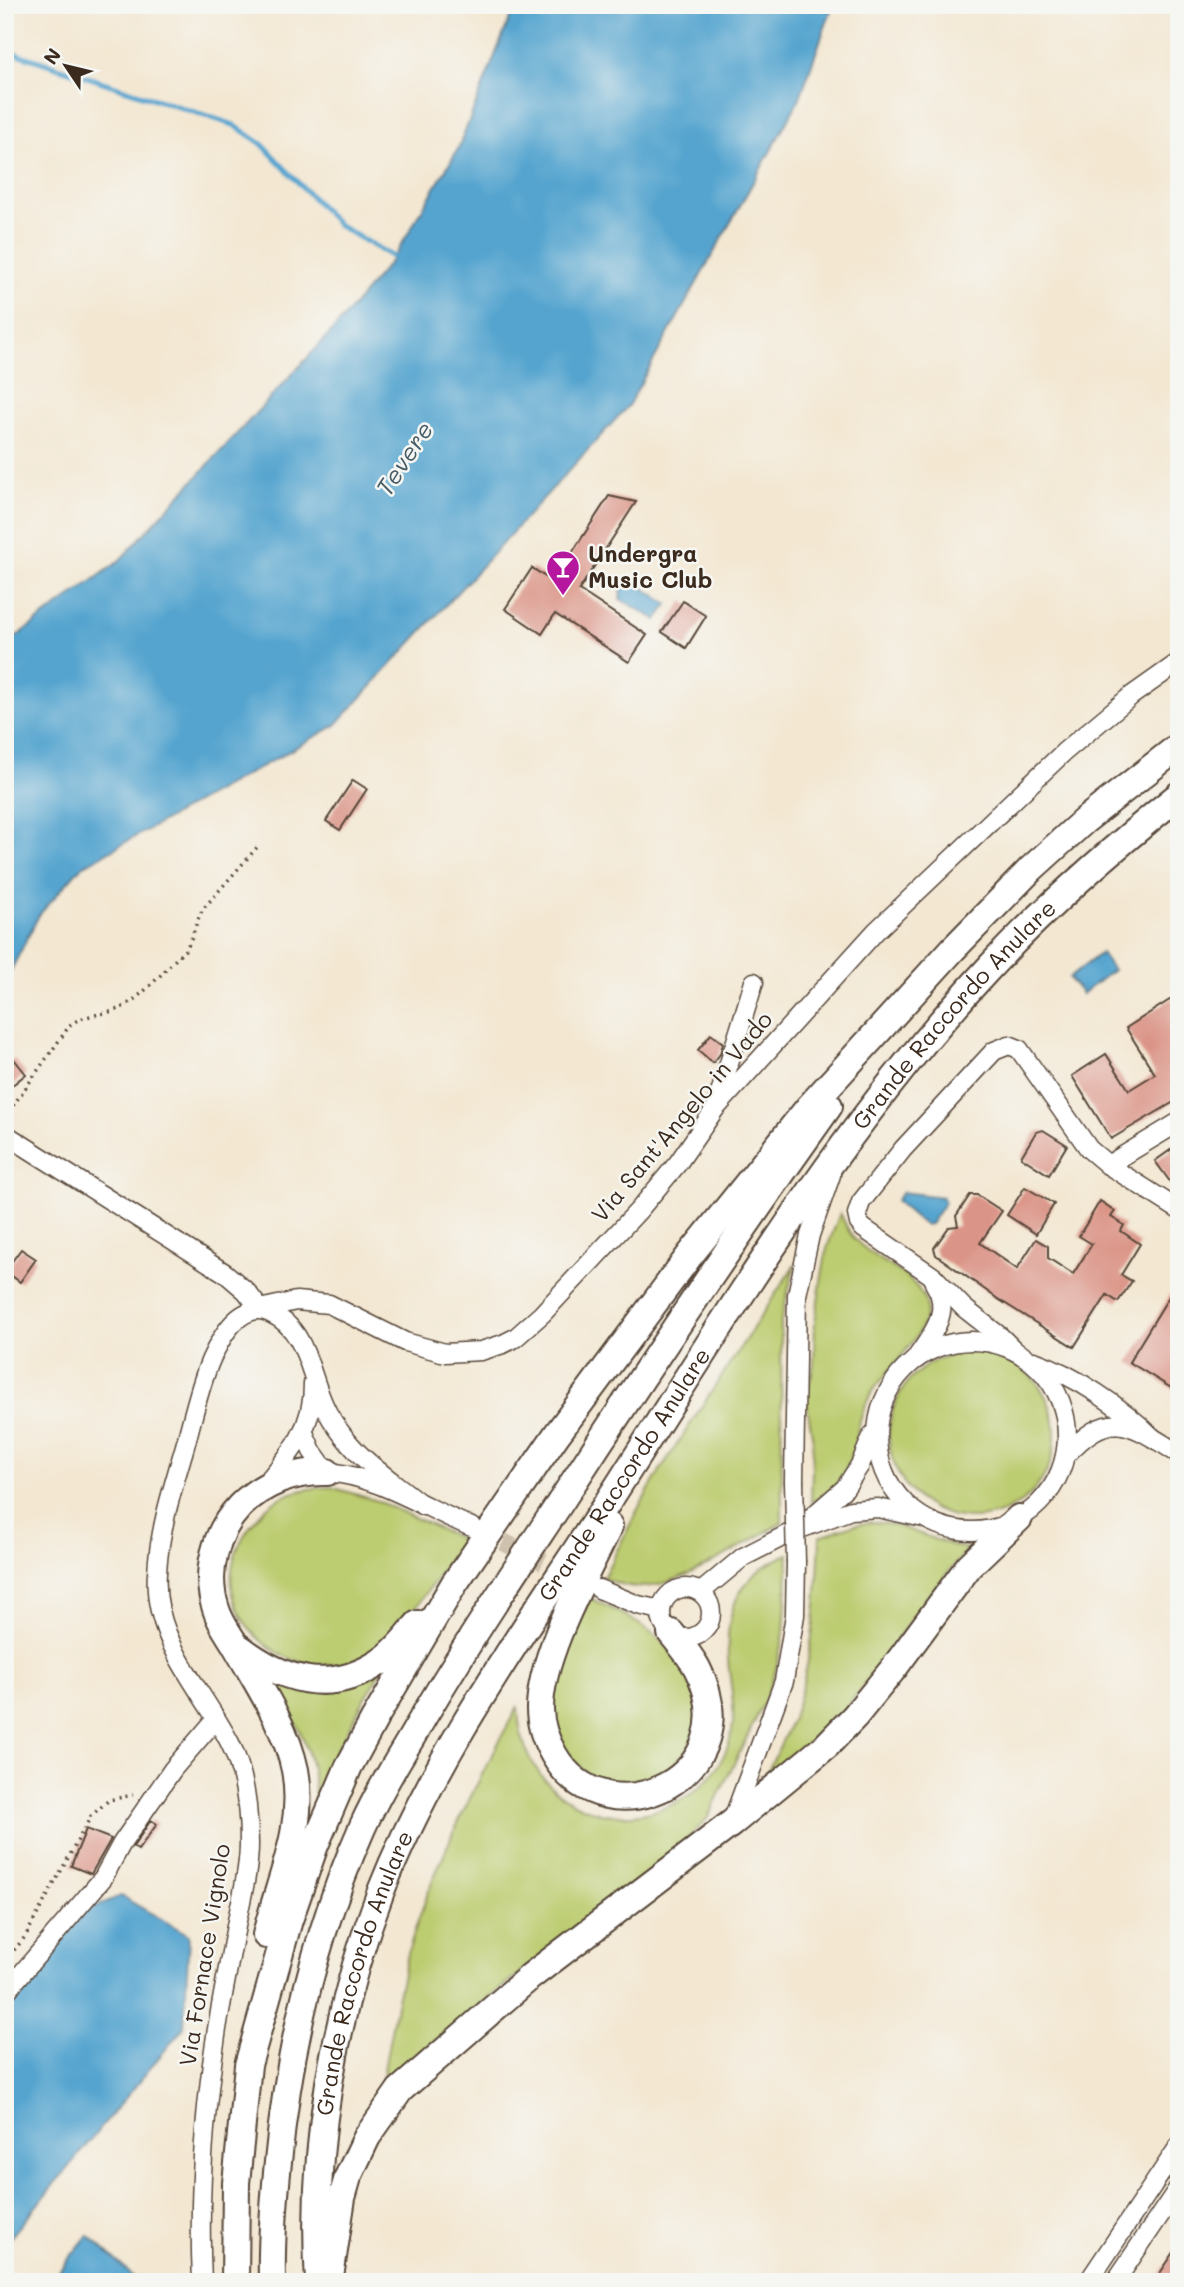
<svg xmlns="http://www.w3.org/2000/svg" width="1184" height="2287" viewBox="0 0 1184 2287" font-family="Mali,sans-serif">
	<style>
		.green { fill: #bccc6f; stroke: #7c7b46; stroke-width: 2 }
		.water { fill: #55a4cf; stroke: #486776; stroke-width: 2 }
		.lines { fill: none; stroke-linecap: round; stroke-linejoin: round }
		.stream { stroke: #55a4cf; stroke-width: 5 }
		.building { fill: #db9588 }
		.minor-tunnel { stroke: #cec1ae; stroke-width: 18; stroke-dasharray: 18 9; stroke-linecap: butt }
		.minor-casing { stroke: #574639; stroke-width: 21 }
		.highway-casing { stroke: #574639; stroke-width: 30 }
		.path { stroke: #574639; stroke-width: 3.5; stroke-dasharray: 2 5; stroke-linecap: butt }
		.minor { stroke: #fff; stroke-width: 18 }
		.highway { stroke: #fff; stroke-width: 26 }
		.minor-bridge-casing { stroke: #574639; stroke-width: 21; stroke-linecap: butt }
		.minor-bridge { stroke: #fff; stroke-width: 18 }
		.labels { text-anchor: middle; stroke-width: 5; stroke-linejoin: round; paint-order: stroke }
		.poi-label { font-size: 23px; font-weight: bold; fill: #3b2a1e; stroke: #f6f6f2; text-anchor: start }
		.street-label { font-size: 23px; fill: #3b2a1e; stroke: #f6f6f2 }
		.water-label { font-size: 24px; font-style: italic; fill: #455b65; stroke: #f6f6f2 }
	</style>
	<rect width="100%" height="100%" fill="#f6f6f2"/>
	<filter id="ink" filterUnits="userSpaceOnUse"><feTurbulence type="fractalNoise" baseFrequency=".0143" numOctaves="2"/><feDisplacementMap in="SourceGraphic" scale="14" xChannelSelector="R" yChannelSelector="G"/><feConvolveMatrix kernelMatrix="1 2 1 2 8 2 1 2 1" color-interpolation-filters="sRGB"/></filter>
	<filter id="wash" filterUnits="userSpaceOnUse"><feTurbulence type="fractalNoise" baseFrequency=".00686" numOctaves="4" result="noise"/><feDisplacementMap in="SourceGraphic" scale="28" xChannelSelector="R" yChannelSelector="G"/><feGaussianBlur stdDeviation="1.57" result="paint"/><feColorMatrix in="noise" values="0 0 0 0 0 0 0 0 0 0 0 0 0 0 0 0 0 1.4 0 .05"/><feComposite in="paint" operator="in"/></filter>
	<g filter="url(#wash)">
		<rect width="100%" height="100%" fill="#f3e7d2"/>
		<g class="green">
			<path d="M840,1213C844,1220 847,1230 853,1237C872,1261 912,1270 925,1300C936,1328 885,1371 871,1394C848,1433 863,1479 811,1502L813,1441L806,1399L814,1364L815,1322L821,1281L827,1248Z"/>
			<path d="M795,1264L781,1319L782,1523C746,1542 680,1587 640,1587C627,1587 615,1583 603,1578L638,1509L661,1469Z"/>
			<circle cx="972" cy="1435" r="83"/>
			<path d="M331,1487L378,1501L463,1540C442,1569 403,1633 374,1651C295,1699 192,1614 247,1531C270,1496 291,1489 331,1487Z"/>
			<path d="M871,1522C905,1523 934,1543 968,1549L926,1598L866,1683L833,1724L760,1787C772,1761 787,1735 796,1708C814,1652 818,1593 820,1536L853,1525Z"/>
			<path d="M789,1554L784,1633L776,1669L765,1700L707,1819L676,1850L382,2082C391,2029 402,1965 420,1915C445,1842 482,1774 518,1706C518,1786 593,1836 666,1807C682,1801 699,1790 710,1777C722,1762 731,1743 733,1724C735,1706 731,1688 729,1670C723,1617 734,1575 789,1554Z"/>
			<polygon points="590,1598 623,1614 651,1632 676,1654 701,1702 698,1737 665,1775 623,1788 590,1776 564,1752 552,1714 555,1683 568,1644"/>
			<path d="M380,1672L338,1747L315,1798C314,1747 294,1716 266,1675Z"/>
		</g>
		<g class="water">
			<polygon points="515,5 833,5 799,100 628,406 336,725 81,867 39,915 5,982 5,645 118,562 335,328 394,257 458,149"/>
			<polygon points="633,581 668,604 657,620 620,599 622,585 628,585"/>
			<polygon points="1101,953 1113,970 1082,994 1069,978"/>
			<polygon points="902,1192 942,1197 945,1202 930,1224 924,1225 896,1201"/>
			<polygon points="121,1896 189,1935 184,2027 5,2244 5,2004 83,1911"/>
			<polygon points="88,2235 139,2282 50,2282"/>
		</g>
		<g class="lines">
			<polyline class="stream" points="5,50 234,125 262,144 338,225 398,260"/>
		</g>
		<g id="blocks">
			<g class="building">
				<polygon points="609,496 636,502 579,590 647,635 629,662 555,614 542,634 505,609 532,568 553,582"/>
				<polygon points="683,601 706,616 686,648 662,632"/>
				<polygon points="353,780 367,789 340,830 326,821"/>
				<polygon points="1179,994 1179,1099 1111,1139 1072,1076 1106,1054 1129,1090 1155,1074 1126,1028"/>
				<polygon points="711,1034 723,1043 720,1054 713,1063 698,1050"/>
				<polygon points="14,1059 26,1074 5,1091 5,1067"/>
				<polygon points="1043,1130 1067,1145 1049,1175 1021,1157 1036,1132"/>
				<polygon points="1179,1144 1179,1194 1155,1161"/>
				<polygon points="1025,1187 1054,1204 1036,1234 1007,1215"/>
				<polygon points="970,1195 977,1195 1002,1211 980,1243 1017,1269 1036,1239 1048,1246 1048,1258 1073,1274 1092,1244 1079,1236 1100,1201 1115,1211 1111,1217 1124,1225 1121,1231 1140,1244 1121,1275 1132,1281 1118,1302 1107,1295 1074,1347 998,1299 936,1255 934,1248 949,1227 958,1226 956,1216"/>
				<polygon points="21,1249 36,1259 20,1282 5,1271"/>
				<polygon points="1179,1280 1179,1379 1173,1389 1129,1362"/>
				<polygon points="151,1820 157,1824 138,1850 133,1847"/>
				<polygon points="86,1829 111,1839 91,1874 71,1866"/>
				<polygon points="1179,2245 1179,2282 1154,2282"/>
			</g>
		</g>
	</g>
	<g filter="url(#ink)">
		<use href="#blocks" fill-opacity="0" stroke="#574639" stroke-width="2"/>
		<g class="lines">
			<polyline class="minor-tunnel" points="479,1530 570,1575"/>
			<g class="minor-casing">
				<g id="minor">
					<polyline points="717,1103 754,982"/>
					<polyline points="5,1134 225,1273 246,1291 260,1309 296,1301 329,1304 405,1342 445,1353 481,1351 503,1344 515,1338 542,1314 639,1210 678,1163 715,1109 876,931 1064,752 1131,696 1179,662"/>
					<polyline points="1108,1165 1179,1122"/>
					<circle cx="972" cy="1436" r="95"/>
					<polyline points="1015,1351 1001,1337 964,1308 934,1277 863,1228 859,1223 857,1214 861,1202 903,1149 994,1051 1009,1045 1019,1049 1089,1149 1108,1165 1179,1210"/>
					<path d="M916,1358C932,1335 953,1310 934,1283"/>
					<path d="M1034,1361C1074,1375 1122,1407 1152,1437"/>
					<path d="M304,1433L312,1451L327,1472C379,1476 426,1509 474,1528"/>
					<path d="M1065,1456C1110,1407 1128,1422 1179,1454"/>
					<polyline points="794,1481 797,1295 810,1235 831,1175"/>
					<path d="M265,1484C292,1453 314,1426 313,1383"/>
					<polyline points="807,1521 845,1488 860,1465 873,1434"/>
					<circle cx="686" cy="1613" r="25"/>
					<polyline points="599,1589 638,1605 661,1610"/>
					<polyline points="701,1592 743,1557 792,1532 851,1510 878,1508 919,1517"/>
					<polyline points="733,1819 784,1681 795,1615 796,1562"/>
					<polyline points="5,1993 103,1878 122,1843 173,1769 216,1719"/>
					<path d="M202,2282C198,2198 204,2112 217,2029C223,1993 230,1957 237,1921C242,1895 249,1870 249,1844C249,1810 245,1773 230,1743C207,1698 172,1661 160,1611C157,1598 156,1586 157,1573C159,1530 173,1487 185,1446C193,1417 199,1387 211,1359C219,1342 232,1316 252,1311C258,1309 264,1310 270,1313C307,1329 309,1373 324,1405C329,1417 337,1428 345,1438C366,1465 397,1484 423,1506"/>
					<polyline points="1088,2282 1179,2146"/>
					<polyline points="1115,2282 1179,2187"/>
				</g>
			</g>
			<g class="highway-casing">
				<g id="highway">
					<path d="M609,1526C586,1575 540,1656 540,1709C540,1725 546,1741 554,1755C607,1846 753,1775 697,1668C690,1655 680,1644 671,1633"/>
					<path d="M240,1648C283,1681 330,1695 380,1662C395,1653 406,1637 418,1624"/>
					<path d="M266,1935C279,1880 306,1828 295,1770C286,1726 258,1685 236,1646C229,1634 220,1623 216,1609C204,1574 215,1532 240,1506C263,1483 294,1471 327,1472"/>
					<polyline points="331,2270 342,2198 348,2177 367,2137 400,2090 531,1976 732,1823 826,1746 855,1716 894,1668 969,1566 1019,1518"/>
					<polyline points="235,2282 236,2183 248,2065 289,1920 315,1845 349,1766 375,1718 454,1584 557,1434 690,1255 810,1106 953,949 1031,869 1084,821 1179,746"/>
					<path d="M272,2282C271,2242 274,2202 278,2162C289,2046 315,1934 362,1828C376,1797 393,1768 410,1740C455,1661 506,1585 556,1509C644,1373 735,1238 829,1106"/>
					<path id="s1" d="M319,2282C310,2150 334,2014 381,1891C435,1754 524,1631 604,1508C723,1323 838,1130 989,968C1047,905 1112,849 1179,795"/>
				</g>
			</g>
			<g class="path">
				<path d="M5,1117L70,1025C85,1013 104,1016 121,1008C145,995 166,968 185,950C194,937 195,922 203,909L260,844"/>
				<polyline points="5,1961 25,1937 91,1816 109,1800 133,1795"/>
			</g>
			<use href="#minor" class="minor"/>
			<use href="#highway" class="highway"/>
			<g class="minor-bridge-casing">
				<polyline id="minor-bridge" points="794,1481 796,1562"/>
			</g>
			<use href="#minor-bridge" class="minor-bridge"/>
		</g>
	</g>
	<defs>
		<g id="bar-pin" transform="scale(1.75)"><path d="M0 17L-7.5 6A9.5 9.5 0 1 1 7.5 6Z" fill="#b5179e" stroke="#f6f6f2"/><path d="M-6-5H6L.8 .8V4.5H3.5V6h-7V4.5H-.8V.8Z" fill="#fff"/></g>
	</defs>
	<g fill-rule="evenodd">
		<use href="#bar-pin" x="563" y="567"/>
	</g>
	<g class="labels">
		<g class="poi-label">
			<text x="588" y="562">Undergra<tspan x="588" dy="26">Music Club</tspan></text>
		</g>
		<g class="street-label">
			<text dy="8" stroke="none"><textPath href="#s1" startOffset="1449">Grande Raccordo Anulare</textPath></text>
			<text transform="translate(682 1117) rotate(-50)" y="8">Via Sant'Angelo in Vado</text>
			<text dy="8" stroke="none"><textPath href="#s1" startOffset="882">Grande Raccordo Anulare</textPath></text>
			<text transform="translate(205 1955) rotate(-81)" y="8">Via Fornace Vignolo</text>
			<text dy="8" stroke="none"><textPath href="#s1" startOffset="315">Grande Raccordo Anulare</textPath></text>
		</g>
		<g class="water-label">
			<text transform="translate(405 459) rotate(-57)" y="8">Tevere</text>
		</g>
	</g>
	<rect width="1184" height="2287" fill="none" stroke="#f6f6f2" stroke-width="28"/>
	<g transform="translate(66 66) rotate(305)" stroke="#f6f6f2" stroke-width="5" paint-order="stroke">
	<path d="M0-5L12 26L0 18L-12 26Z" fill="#3b2a1e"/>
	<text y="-10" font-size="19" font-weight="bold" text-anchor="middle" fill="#3b2a1e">N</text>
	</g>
</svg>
